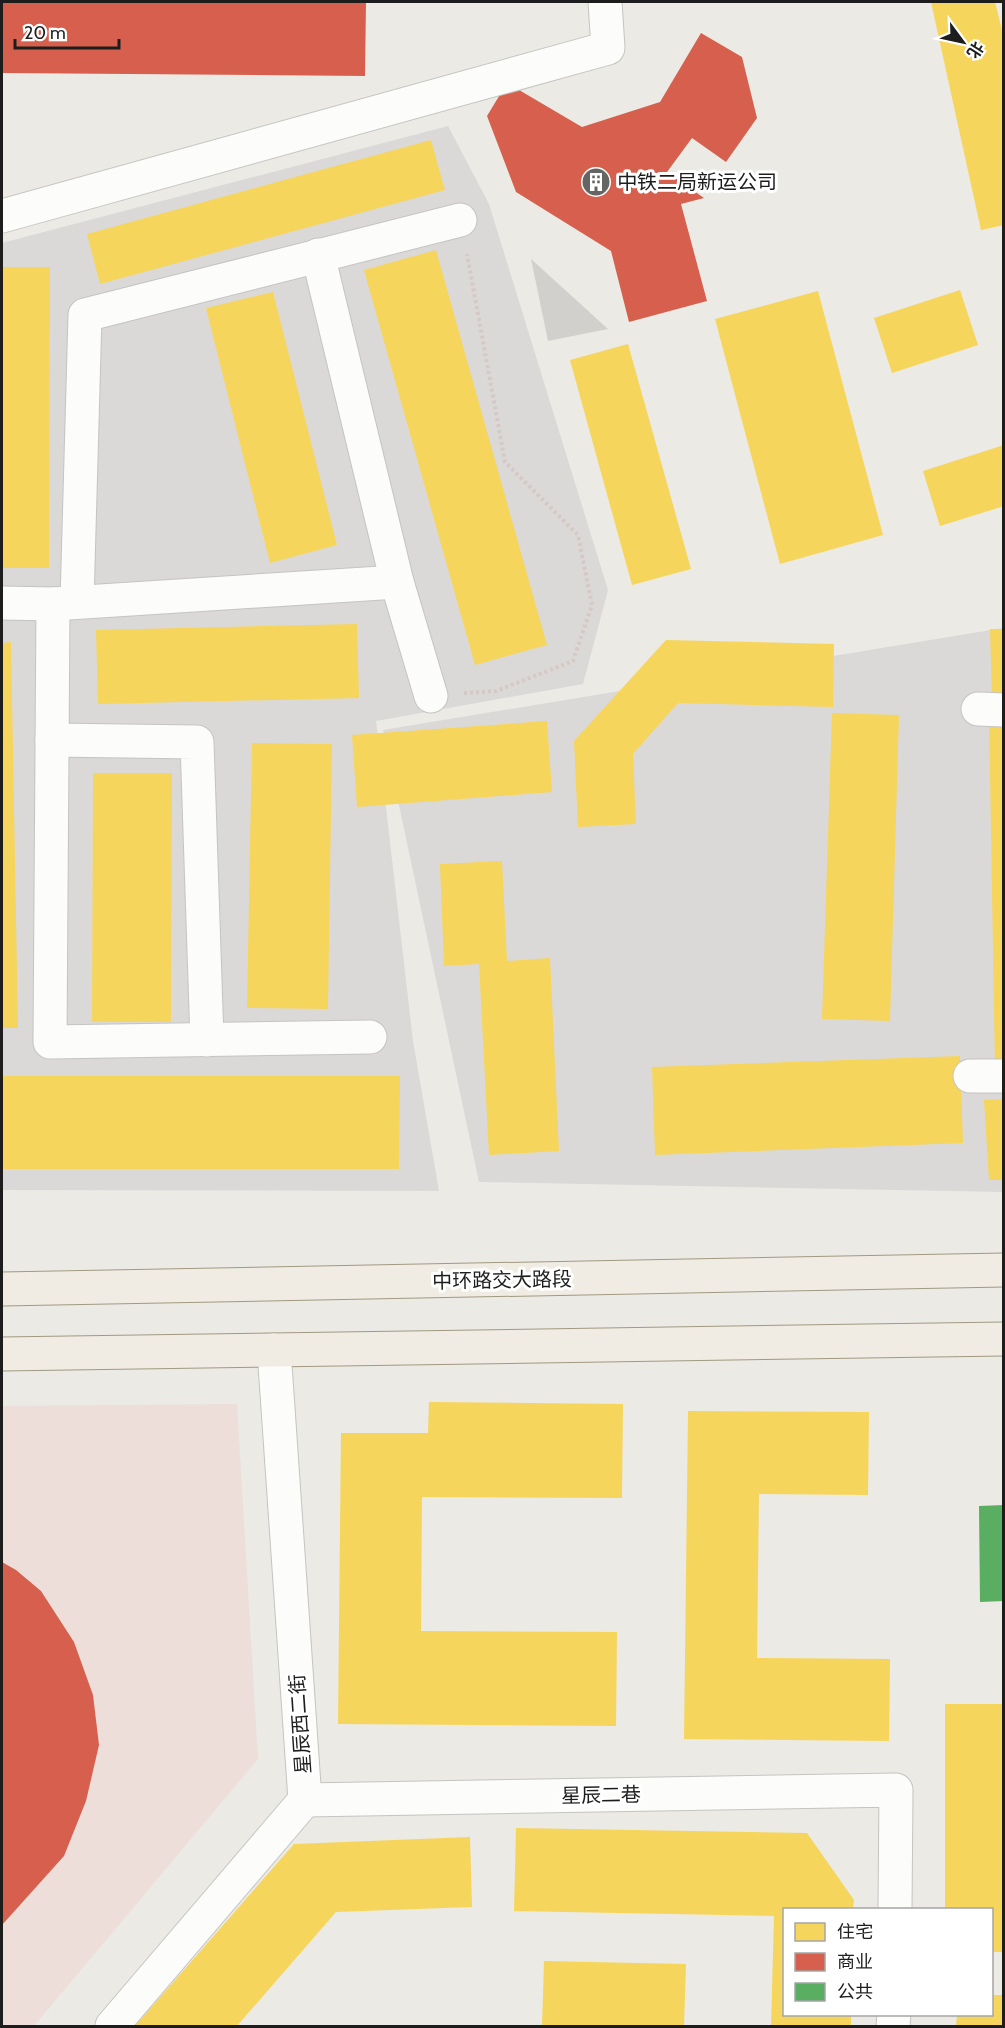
<svg xmlns="http://www.w3.org/2000/svg" width="1005" height="2028" viewBox="0 0 1005 2028" font-family="Cabin,'Noto Sans SC',sans-serif">
	<style>
		.residential { fill: #dad9d7 }
		.commercial { fill: #eddeda }
		.homes { fill: #f6d55c }
		.shops { fill: #d6604d }
		.public { fill: #5aae61 }
		.building { fill: #d2d0cc }
		.lines { fill: none; stroke-linecap: round; stroke-linejoin: round }
		.minor-casing { stroke: #c4c4c1; stroke-width: 35 }
		.major-casing { stroke: #a19981; stroke-width: 35 }
		.path { stroke: #d6c8c4; stroke-width: 4; stroke-dasharray: 3 3; stroke-linecap: butt }
		.minor { stroke: #fcfcfb; stroke-width: 33 }
		.major { stroke: #f0ece3; stroke-width: 33 }
		.labels { text-anchor: middle; stroke-width: 6; stroke-linejoin: round; paint-order: stroke }
		.poi-label { font-size: 20px; fill: #1d1d1d; stroke: #fff; text-anchor: start }
		.street-label { font-size: 20px; fill: #1d1d1d; stroke: #fff }
	</style>
	<rect width="100%" height="100%" fill="#ebeae5"/>
	<g class="residential">
		<polygon points="448,126 489,204 608,590 583,684 376,721 413,1041 439,1191 2,1190 2,243"/>
		<polygon points="1003,628 1003,1192 479,1182 383,730"/>
	</g>
	<polygon class="commercial" points="237,1404 258,1759 34,2026 2,2026 2,1406"/>
	<g class="homes">
		<polygon points="931,2 995,2 1004,38 1004,225 981,230"/>
		<polygon points="431,140 445,190 100,284 87,234"/>
		<polygon points="436,250 547,645 475,665 364,270"/>
		<polygon points="2,267 50,267 49,568 2,568"/>
		<polygon points="960,290 978,345 892,373 874,318"/>
		<polygon points="818,291 883,535 780,564 715,319"/>
		<polygon points="273,292 337,545 270,563 206,308"/>
		<polygon points="628,344 691,569 632,585 570,360"/>
		<polygon points="1004,445 1004,506 940,526 923,471"/>
		<polygon points="357,624 359,698 98,704 96,630"/>
		<polygon points="990,629 1004,629 1004,699 992,699"/>
		<polygon points="666,640 834,644 833,707 678,703 633,754 636,824 578,827 574,741"/>
		<polygon points="11,642 18,1028 2,1028 2,643"/>
		<polygon points="832,713 899,715 890,1021 822,1019"/>
		<polygon points="989,715 1004,715 1004,1067 995,1068"/>
		<polygon points="547,721 552,792 357,807 352,735"/>
		<polygon points="252,743 332,744 328,1009 247,1008"/>
		<polygon points="93,773 172,773 171,1022 92,1022"/>
		<polygon points="502,861 507,961 550,958 559,1151 489,1155 479,964 444,966 440,864"/>
		<polygon points="960,1056 963,1143 655,1155 652,1067"/>
		<polygon points="2,1076 400,1076 399,1169 2,1169"/>
		<polygon points="1004,1099 1004,1180 989,1180 984,1100"/>
		<polygon points="429,1402 623,1404 622,1498 422,1497 421,1631 617,1632 616,1726 338,1724 341,1433 428,1433"/>
		<polygon points="688,1411 869,1412 868,1495 759,1494 757,1658 890,1659 889,1741 684,1739"/>
		<polygon points="945,1704 1004,1704 1004,1952 992,1952 992,1910 945,1910"/>
		<polygon points="516,1828 807,1833 854,1900 853,1910 784,1910 784,2014 851,2014 851,2026 771,2026 774,1916 514,1911"/>
		<polygon points="470,1837 472,1907 336,1912 237,2026 135,2026 294,1844"/>
		<polygon points="544,1961 686,1964 684,2026 542,2026"/>
		<polygon points="992,1995 1004,1995 1004,2026 956,2026 957,2014 992,2014"/>
	</g>
	<g class="shops">
		<polygon points="2,2 366,2 365,76 2,73"/>
		<polygon points="701,33 742,57 757,118 726,162 692,138 667,172 704,198 681,204 707,301 629,322 611,251 516,192 487,116 507,83 582,127 660,102"/>
		<polygon points="2,1562 16,1570 41,1591 74,1642 93,1695 99,1745 86,1801 64,1856 2,1925"/>
	</g>
	<polygon class="public" points="1004,1505 1004,1601 980,1602 979,1506"/>
	<polygon class="building" points="531,259 608,329 548,341"/>
	<g class="lines">
		<g class="minor-casing">
			<g id="minor">
				<polyline points="2,216 608,48 605,2"/>
				<polyline points="318,255 397,582 431,696"/>
				<polyline points="77,602 85,315 460,220"/>
				<polyline points="2,603 53,604 397,582"/>
				<polyline points="53,604 50,1042 370,1037"/>
				<polyline points="978,709 1004,710"/>
				<polyline points="52,740 197,742 207,1040"/>
				<polyline points="970,1076 1004,1076"/>
				<polyline points="305,1800 896,1790 895,1910"/>
				<polyline points="112,2026 305,1800 274,1350"/>
				<polyline points="893,2026 894,2014"/>
			</g>
		</g>
		<g class="major-casing">
			<g id="major">
				<polyline points="2,1289 1004,1270"/>
				<polyline points="2,1354 1004,1339"/>
			</g>
		</g>
		<polyline class="path" points="464,693 496,691 573,661 592,605 578,535 505,462 467,254"/>
		<use href="#minor" class="minor"/>
		<use href="#major" class="major"/>
	</g>
	<defs>
		<g id="building-disc" transform="scale(1.5)"><circle r="9.5" fill="#656563" stroke="#fff"/><path d="M-4-6H4V6H1V3H-1V6H-4ZM-2.5-4.3h1.7v1.8h-1.7ZM.8-4.3h1.7v1.8H.8ZM-2.5-1h1.7V.8h-1.7ZM.8-1h1.7V.8H.8Z" fill="#fff"/></g>
	</defs>
	<g fill-rule="evenodd">
		<use href="#building-disc" x="596" y="182"/>
	</g>
	<g class="labels">
		<g class="poi-label">
			<text x="617" y="189">中铁二局新运公司</text>
		</g>
		<g class="street-label">
			<text transform="translate(502 1280) rotate(-1)" y="7">中环路交大路段</text>
			<text transform="translate(300 1724) rotate(-94)" y="7">星辰西二街</text>
			<text transform="translate(601 1795) rotate(-1)" y="7">星辰二巷</text>
		</g>
	</g>
	<rect width="1005" height="2028" fill="none" stroke="#1d1d1d" stroke-width="6"/>
	<rect x="783" y="1908" width="210" height="108" fill="#ffffff" stroke="#a5a5a5" stroke-width="1.5"/>
	<rect x="795" y="1923" width="30" height="18" fill="#f6d55c" stroke="#a5a5a5" stroke-width="1.5"/>
	<text x="837" y="1938" font-size="18" fill="#1d1d1d">住宅</text>
	<rect x="795" y="1953" width="30" height="18" fill="#d6604d" stroke="#a5a5a5" stroke-width="1.5"/>
	<text x="837" y="1968" font-size="18" fill="#1d1d1d">商业</text>
	<rect x="795" y="1983" width="30" height="18" fill="#5aae61" stroke="#a5a5a5" stroke-width="1.5"/>
	<text x="837" y="1998" font-size="18" fill="#1d1d1d">公共</text>
	<g transform="translate(963 42) rotate(123)" stroke="#ffffff" stroke-width="4.5" paint-order="stroke">
	<path d="M0-4.5L10 22L0 15L-10 22Z" fill="#1d1d1d"/>
	<text y="-9" font-size="16" font-weight="bold" text-anchor="middle" fill="#1d1d1d">北</text>
	</g>
	<path d="M15 39v9h104v-9" fill="none" stroke="#1d1d1d" stroke-width="3"/>
	<text x="24" y="39" font-size="18" fill="#1d1d1d" stroke="#ffffff" stroke-width="4.5" paint-order="stroke">20 m</text>
</svg>
